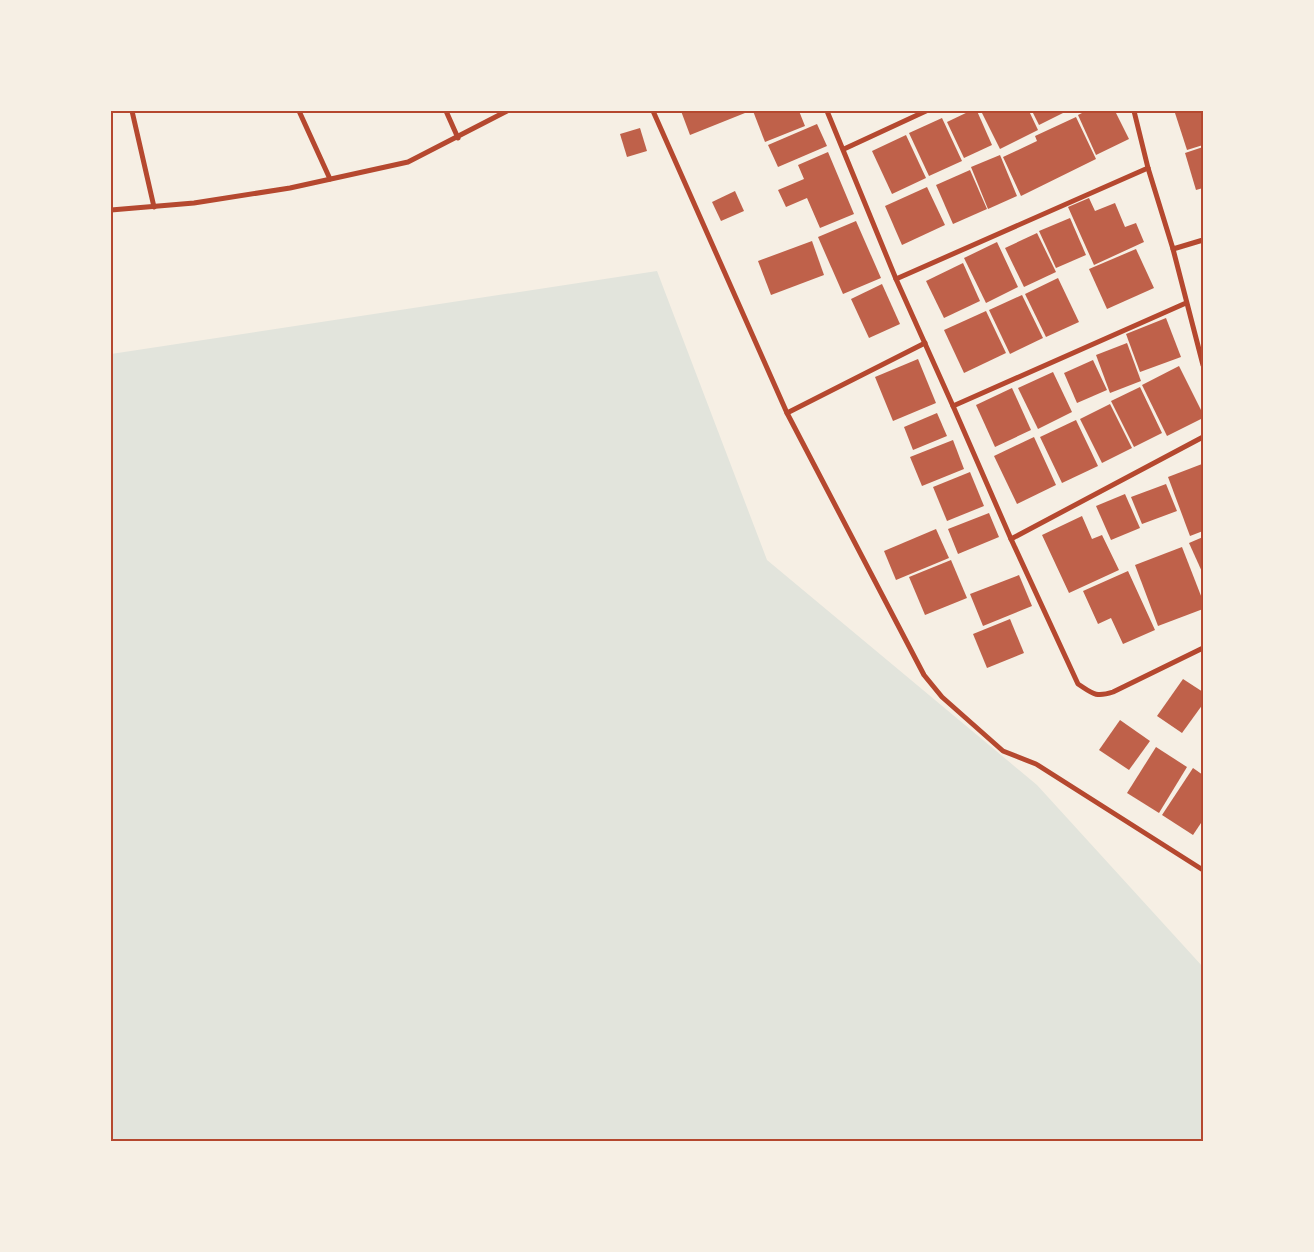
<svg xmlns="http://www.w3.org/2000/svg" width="1314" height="1252" viewBox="0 0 1314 1252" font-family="'Source Sans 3',sans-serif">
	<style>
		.green { fill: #e2e4dc }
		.building { fill: #bf614a }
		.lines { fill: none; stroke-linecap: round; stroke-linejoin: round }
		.minor { stroke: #b5482f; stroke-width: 5 }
		.neatline { fill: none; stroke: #b5482f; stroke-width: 2 }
	</style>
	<rect width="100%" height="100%" fill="#f6efe4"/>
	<polygon class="green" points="657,271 767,560 1037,785 1203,967 1203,1141 111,1141 111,354"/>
	<g class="building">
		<polygon points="681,111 744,111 745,113 690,135"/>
		<polygon points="753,111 799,111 805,126 765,142"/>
		<polygon points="970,111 977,111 992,145 964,158 947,122"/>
		<polygon points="981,111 1029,111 1038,130 1000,149"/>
		<polygon points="1032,111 1067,111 1039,125"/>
		<polygon points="1086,111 1115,111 1129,139 1096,155 1078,115"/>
		<polygon points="1182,111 1203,111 1203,145 1187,150 1175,113"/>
		<polygon points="1076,117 1096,159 1021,196 1003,157 1037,141 1035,136"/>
		<polygon points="942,118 962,161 929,176 909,133"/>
		<polygon points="817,124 827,146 778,167 768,145"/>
		<polygon points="640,128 647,151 627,157 620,134"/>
		<polygon points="906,135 926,178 892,194 872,151"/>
		<polygon points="1203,147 1203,188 1196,190 1185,153"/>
		<polygon points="828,152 854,214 820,228 807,198 786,207 778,190 804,179 798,165"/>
		<polygon points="1000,155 1017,196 988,209 971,167"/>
		<polygon points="970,170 987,209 953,224 936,185"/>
		<polygon points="927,187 945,225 902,245 885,206"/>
		<polygon points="735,191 744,211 721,221 712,202"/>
		<polygon points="1089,198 1095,211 1115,203 1125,227 1136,223 1144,242 1094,265 1068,207"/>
		<polygon points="1070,218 1086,255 1056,268 1039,231"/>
		<polygon points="856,221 881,278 843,294 818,237"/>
		<polygon points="1037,233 1056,272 1024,287 1005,248"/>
		<polygon points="812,241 824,275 771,295 758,261"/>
		<polygon points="997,242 1018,287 986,303 964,258"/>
		<polygon points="1136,249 1154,288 1107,309 1089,269"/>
		<polygon points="963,263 980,301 944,318 926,281"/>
		<polygon points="1058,278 1079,322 1046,337 1025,294"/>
		<polygon points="882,284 900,324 869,338 851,299"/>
		<polygon points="1022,295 1043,338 1010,354 989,310"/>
		<polygon points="986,311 1006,353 964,373 944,330"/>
		<polygon points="1166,318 1181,357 1140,372 1126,334"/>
		<polygon points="1127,343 1141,381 1110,393 1096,355"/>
		<polygon points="918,359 936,403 893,421 875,377"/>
		<polygon points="1093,360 1107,390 1077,403 1064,373"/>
		<polygon points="1179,366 1203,414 1203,418 1167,436 1142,385"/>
		<polygon points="1053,372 1072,412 1038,429 1018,388"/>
		<polygon points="1140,387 1162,433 1134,447 1111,401"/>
		<polygon points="1012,388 1031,430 995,447 976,405"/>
		<polygon points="1110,404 1132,448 1102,463 1080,419"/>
		<polygon points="937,413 947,436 913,450 904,427"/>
		<polygon points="1076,420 1098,466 1062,483 1040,437"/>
		<polygon points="1034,437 1056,485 1017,504 994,456"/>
		<polygon points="953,440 964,469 922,486 910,457"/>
		<polygon points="1202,464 1203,531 1190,536 1168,477"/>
		<polygon points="970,472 984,506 947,521 933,487"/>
		<polygon points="1166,484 1177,511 1142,524 1131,497"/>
		<polygon points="1125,494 1140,528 1111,540 1096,506"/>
		<polygon points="989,513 999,537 958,554 948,529"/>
		<polygon points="1082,516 1092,539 1102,535 1119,570 1069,593 1042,535"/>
		<polygon points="936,529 949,558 896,580 884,551"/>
		<polygon points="1203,537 1203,574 1189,543"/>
		<polygon points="1182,547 1203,601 1203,609 1158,626 1135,565"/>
		<polygon points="951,560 967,598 925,615 909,577"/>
		<polygon points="1128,571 1155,630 1123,644 1111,618 1098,624 1083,591"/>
		<polygon points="1019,575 1032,606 983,626 970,594"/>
		<polygon points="1010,619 1024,653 987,668 973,634"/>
		<polygon points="1183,679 1203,692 1203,704 1182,733 1157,716"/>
		<polygon points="1120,720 1150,741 1129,770 1099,750"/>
		<polygon points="1156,747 1187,767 1159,813 1127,793"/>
		<polygon points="1193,768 1203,775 1203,820 1193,835 1162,815"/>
	</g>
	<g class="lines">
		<g class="minor">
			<polyline points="132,111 154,207"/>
			<polyline points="299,111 330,179"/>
			<polyline points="446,111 458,138"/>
			<polyline points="653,111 787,413 924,675 942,697 1003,751 1036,764 1203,870"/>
			<path d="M827,111L896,279L953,406L1011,539L1078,684C1092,693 1095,698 1113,692L1203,648"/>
			<polyline points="1134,111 1148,168 1173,249 1203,240"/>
			<polyline points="844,149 926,111"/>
			<polyline points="111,210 194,203 290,188 408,162 507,111"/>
			<polyline points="1173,249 1203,365"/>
			<polyline points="896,279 1148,168"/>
			<polyline points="953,406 1186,303"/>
			<polyline points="787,413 925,343"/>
			<polyline points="1011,539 1203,437"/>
		</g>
	</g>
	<rect width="1314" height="1252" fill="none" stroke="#f6efe4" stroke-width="225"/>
	<rect x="112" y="112" width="1090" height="1028" class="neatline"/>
</svg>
